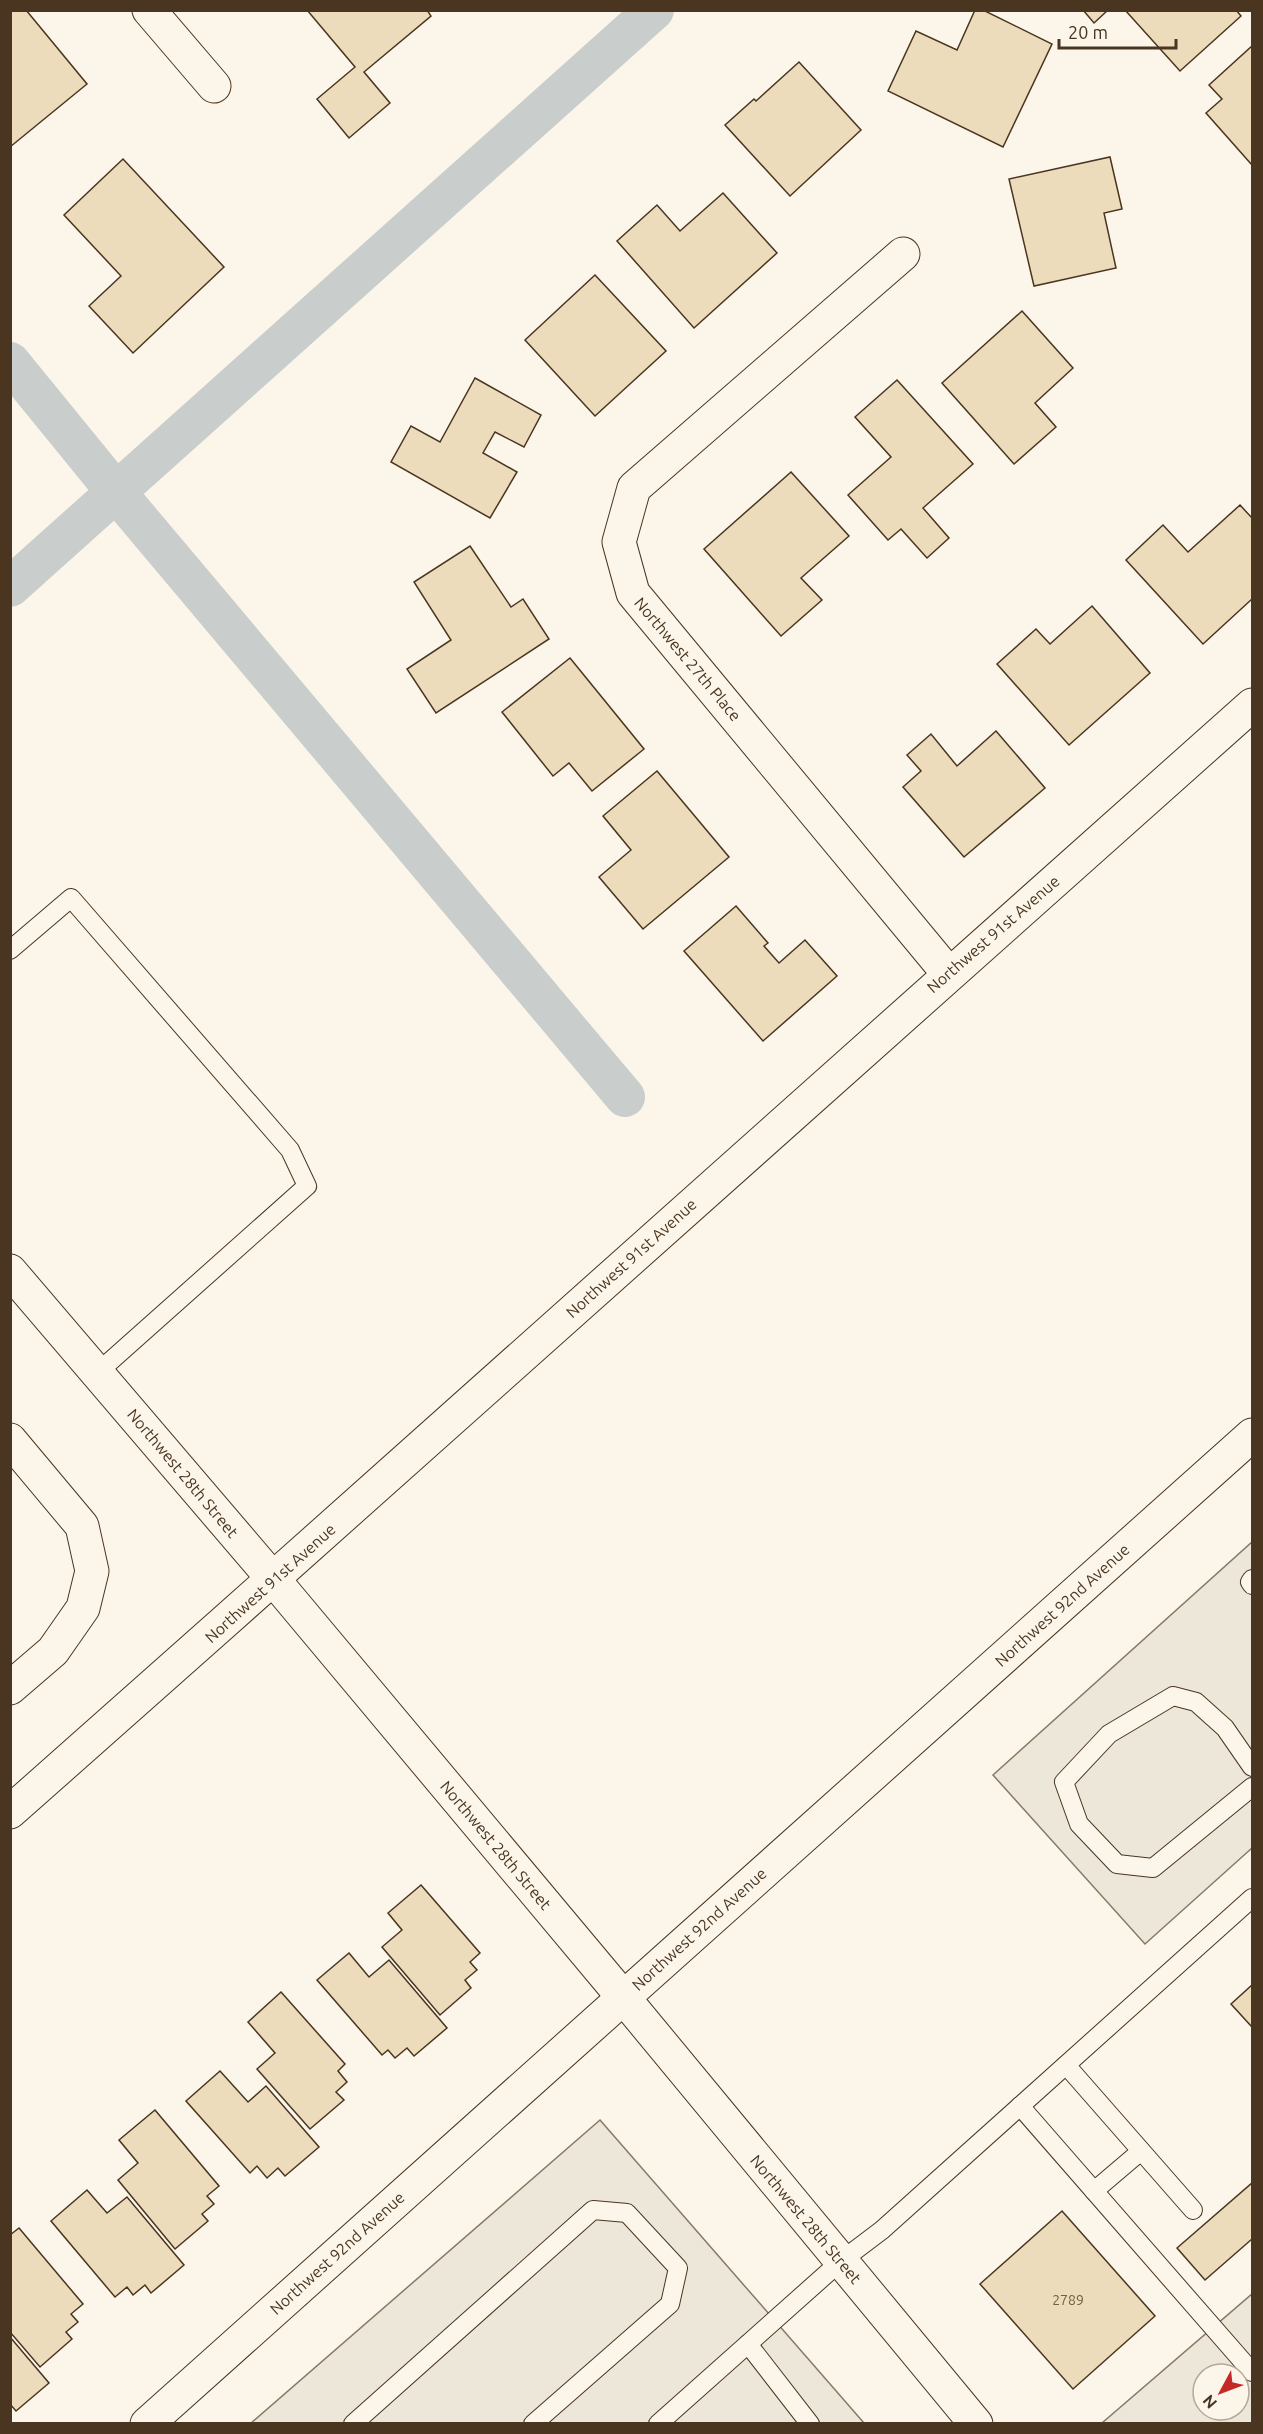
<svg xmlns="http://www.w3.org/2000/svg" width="1263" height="2434" viewBox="0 0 1263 2434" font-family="Ubuntu,sans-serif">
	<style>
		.parking { fill: #ede7d9; stroke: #887966; stroke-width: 1.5; fill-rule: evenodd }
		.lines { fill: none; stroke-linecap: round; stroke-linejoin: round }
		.canal { stroke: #c9cecd; stroke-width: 40 }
		.building { fill: #ecdcbc; stroke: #4a3520; stroke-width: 1.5 }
		.service-casing { stroke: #4a3520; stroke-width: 20 }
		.minor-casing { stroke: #4a3520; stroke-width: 35 }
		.service { stroke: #fbf6e9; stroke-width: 18 }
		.minor { stroke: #fbf6e9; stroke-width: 33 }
		.labels { text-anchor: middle; stroke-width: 4.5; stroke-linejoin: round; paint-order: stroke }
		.number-label { font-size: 14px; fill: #725f47 }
		.street-label { font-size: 16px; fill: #4a3520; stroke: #fbf6e9 }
	</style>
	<rect width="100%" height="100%" fill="#fbf6e9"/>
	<g class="parking">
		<polygon points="1252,1542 1252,1848 1145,1944 993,1775"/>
		<polygon points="600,2120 864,2423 250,2424"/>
		<path d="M1252,2294V2423H1102ZM1203,2374H1239V2410H1203Z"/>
	</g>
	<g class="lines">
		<g class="canal">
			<polyline points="10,362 116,492 625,1097"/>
			<polyline points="10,587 654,10"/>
		</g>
	</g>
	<g class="building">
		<polygon points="10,10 26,10 87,84 10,147"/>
		<polygon points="307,10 427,10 431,16 364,72 390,103 349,138 317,99 355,67"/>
		<polygon points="975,10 983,10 1052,44 1003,147 888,91 916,31 957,50"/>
		<polygon points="1083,10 1108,10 1094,23"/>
		<polygon points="1125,10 1236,10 1241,16 1180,71"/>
		<polygon points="1252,46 1252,165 1206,113 1222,99 1209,85"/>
		<polygon points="799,62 861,130 790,196 725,125 754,99 756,101"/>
		<polygon points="1110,157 1122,209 1104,213 1116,268 1034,286 1009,179"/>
		<polygon points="123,159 224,267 133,353 89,306 121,276 64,215"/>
		<polygon points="723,193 777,253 694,328 617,241 657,205 680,231"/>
		<polygon points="595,275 666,351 595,416 525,340"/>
		<polygon points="1022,311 1073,368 1035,403 1056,427 1014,464 942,383"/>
		<polygon points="475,378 541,415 524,447 495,432 483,453 517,472 490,518 391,462 411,426 440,442"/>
		<polygon points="897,380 973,464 923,508 949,538 927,558 901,529 888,540 848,495 891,457 855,417"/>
		<polygon points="791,472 849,536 801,578 822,600 781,636 704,549"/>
		<polygon points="1240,505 1252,518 1252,599 1203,644 1126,560 1163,525 1188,552"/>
		<polygon points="470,546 511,607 523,599 549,639 436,713 407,669 451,640 414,582"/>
		<polygon points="1092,606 1150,673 1069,745 997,664 1036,629 1050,644"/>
		<polygon points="570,658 644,749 592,791 569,763 553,776 502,712"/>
		<polygon points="996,731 1045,788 964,857 903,787 921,771 907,755 931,734 957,766"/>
		<polygon points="657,771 729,857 643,929 599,877 631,850 603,816"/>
		<polygon points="736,906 768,943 764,946 779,963 805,940 837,976 763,1041 684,951"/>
		<polygon points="421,1885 480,1953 470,1962 477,1970 465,1980 471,1988 440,2015 382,1947 402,1930 388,1913"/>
		<polygon points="349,1953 369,1977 389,1960 447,2028 414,2056 407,2048 395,2058 388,2050 382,2055 317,1980"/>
		<polygon points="1252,1985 1252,2027 1231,2004"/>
		<polygon points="281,1992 345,2064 338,2071 347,2082 336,2092 344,2100 310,2129 257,2069 275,2053 248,2022"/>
		<polygon points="220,2071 248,2102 266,2086 319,2147 285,2176 278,2168 267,2178 257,2166 250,2173 186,2101"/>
		<polygon points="155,2110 219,2186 207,2196 214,2204 202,2214 208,2221 175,2249 118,2180 138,2163 119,2140"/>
		<polygon points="1252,2183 1252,2239 1205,2280 1177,2248"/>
		<polygon points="87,2190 107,2213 127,2197 184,2265 151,2293 145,2285 133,2295 127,2287 115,2297 51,2221"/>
		<polygon points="1062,2211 1155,2316 1073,2389 980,2284"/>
		<polygon points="19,2228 83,2304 71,2314 78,2322 66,2332 72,2339 40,2367 10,2332 10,2235"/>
		<polygon points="10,2337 49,2383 16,2411 10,2404"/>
	</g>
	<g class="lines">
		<g class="service-casing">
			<g id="service">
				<polyline points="10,950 71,898 290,1150 307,1186 97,1373"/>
				<polyline points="1252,1579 1250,1582 1252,1585"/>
				<polyline points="1252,1767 1225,1728 1196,1702 1173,1696 1109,1734 1064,1782 1079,1824 1117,1864 1153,1868 1252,1787"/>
				<polyline points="1066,2065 1193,2210"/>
				<polyline points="1020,2106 1252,2372"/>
				<polyline points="1094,2191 1141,2151"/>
				<polyline points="748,2344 810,2424"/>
				<polyline points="353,2424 593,2210 627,2213 678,2268 670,2304 533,2424"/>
				<polyline points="658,2424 841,2261 882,2230 1252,1898"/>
			</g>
		</g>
		<g class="minor-casing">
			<g id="minor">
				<polyline points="149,10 214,86"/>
				<polyline points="903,254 634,488 619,542 633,593 948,973"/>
				<polyline points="10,1271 274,1580 623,1997 976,2424"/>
				<polyline points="10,1440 82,1526 92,1571 83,1608 53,1651 10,1688"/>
				<path d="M10,1812C426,1445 836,1071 1252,705"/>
				<polyline points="147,2424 1252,1435"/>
			</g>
		</g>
		<use href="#service" class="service"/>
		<use href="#minor" class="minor"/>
	</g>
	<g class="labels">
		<g class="number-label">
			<text x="1068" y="2305">2789</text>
		</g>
		<g class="street-label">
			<text transform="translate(688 659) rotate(50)" y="6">Northwest 27th Place</text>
			<text transform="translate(993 934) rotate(-41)" y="6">Northwest 91st Avenue</text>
			<text transform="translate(631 1258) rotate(-42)" y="6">Northwest 91st Avenue</text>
			<text transform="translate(183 1473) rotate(50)" y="6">Northwest 28th Street</text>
			<text transform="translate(270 1583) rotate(-42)" y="6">Northwest 91st Avenue</text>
			<text transform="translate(1062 1605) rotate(-42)" y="6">Northwest 92nd Avenue</text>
			<text transform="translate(496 1845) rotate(50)" y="6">Northwest 28th Street</text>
			<text transform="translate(699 1929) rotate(-42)" y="6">Northwest 92nd Avenue</text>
			<text transform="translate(806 2219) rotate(50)" y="6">Northwest 28th Street</text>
			<text transform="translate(337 2253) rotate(-42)" y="6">Northwest 92nd Avenue</text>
		</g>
	</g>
	<rect width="1263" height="2434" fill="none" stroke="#4a3520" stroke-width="24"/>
	<g transform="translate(1221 2392) rotate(229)"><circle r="28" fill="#fbf6e9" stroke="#b4a999" stroke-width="1.5"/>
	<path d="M0-4.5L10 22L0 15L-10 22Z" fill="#c62828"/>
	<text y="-9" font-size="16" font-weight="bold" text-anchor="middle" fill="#4a3520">N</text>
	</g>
	<path d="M1059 39v9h117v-9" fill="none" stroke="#4a3520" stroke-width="3"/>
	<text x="1068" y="39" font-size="18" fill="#4a3520" stroke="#fbf6e9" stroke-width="4.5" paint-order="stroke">20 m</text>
</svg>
